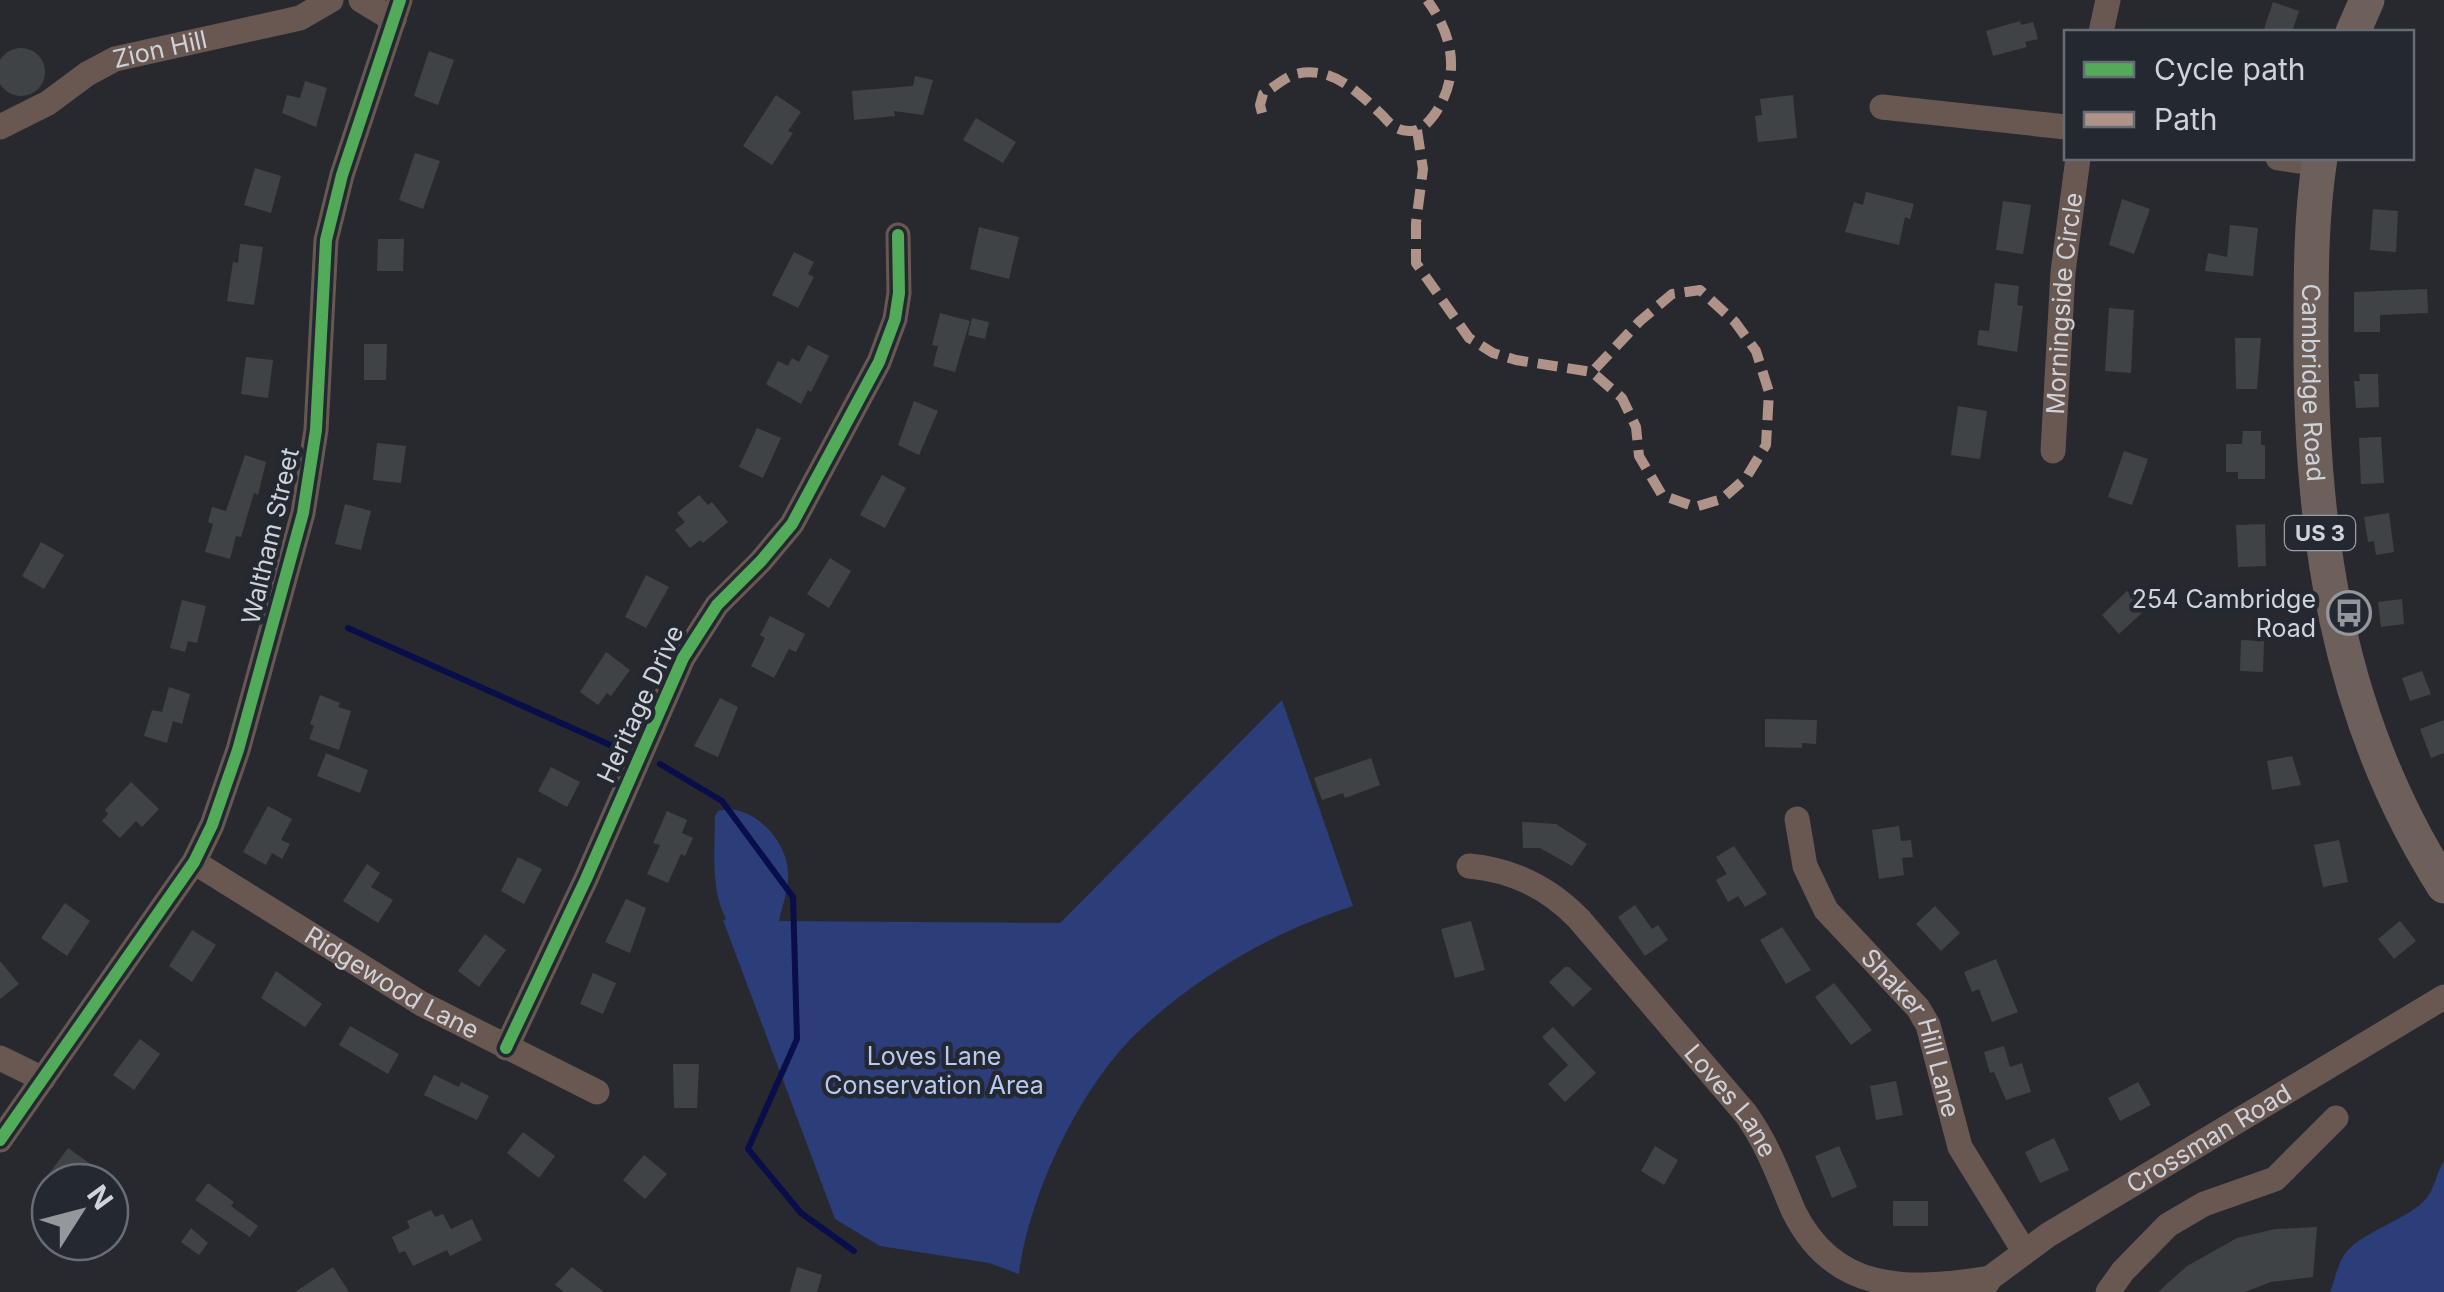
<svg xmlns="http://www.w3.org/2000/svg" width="2444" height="1292" viewBox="0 0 2444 1292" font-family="Inter,sans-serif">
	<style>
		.green { fill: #2b3e79 }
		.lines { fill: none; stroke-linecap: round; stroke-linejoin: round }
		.stream { stroke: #080e4a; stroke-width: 6 }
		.building { fill: #404346 }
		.minor { stroke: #685851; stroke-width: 25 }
		.highway { stroke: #6d605b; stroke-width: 35 }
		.quiet { stroke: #af9288; stroke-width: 10; stroke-dasharray: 20 10; stroke-linecap: butt }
		.cycleway-casing { stroke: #242831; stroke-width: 19 }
		.cycleway { stroke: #51ab58; stroke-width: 12 }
		.labels { text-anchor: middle; stroke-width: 9; stroke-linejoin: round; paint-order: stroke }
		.shield { fill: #242831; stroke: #9c9fa6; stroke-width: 2.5 }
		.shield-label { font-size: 22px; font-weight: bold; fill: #cfd2d8 }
		.street-label { font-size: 25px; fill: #cfd2d8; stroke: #242831 }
		.poi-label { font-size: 25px; fill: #cfd2d8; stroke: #242831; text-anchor: end }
		.park-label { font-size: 25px; fill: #b8c9f0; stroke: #242831 }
	</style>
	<rect width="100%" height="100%" fill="#27292e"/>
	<g class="green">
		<path d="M1282,700L1353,906C1275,931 1201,974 1141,1029C1081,1084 1029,1194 1019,1274L989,1263L880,1246L835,1219L723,920L726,919C710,888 715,850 715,816L718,811C751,801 788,841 788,873C789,889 782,906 779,921L1060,923Z"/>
		<path d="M2444,1161V1292H2330C2335,1280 2337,1266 2344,1255C2358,1234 2403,1221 2423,1202C2435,1191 2435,1175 2444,1161Z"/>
	</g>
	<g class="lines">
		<g class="stream">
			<polyline points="348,628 617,748"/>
			<polyline points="660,764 722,801 793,897 797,1039 748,1149 801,1213 854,1251"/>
		</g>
	</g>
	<g class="building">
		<polygon points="2273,2 2299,11 2292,32 2263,32"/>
		<polygon points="2020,21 2021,25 2033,22 2038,39 2025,42 2027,47 1993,56 1986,31"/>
		<circle cx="21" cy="72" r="24"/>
		<polygon points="429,51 454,60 438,105 414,96"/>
		<polygon points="915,76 933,80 923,115 894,111 895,116 854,120 852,91 913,86"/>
		<polygon points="305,81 327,88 316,127 282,113 287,95 300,98"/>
		<polygon points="776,95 801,112 788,131 793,133 772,165 743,146"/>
		<polygon points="1793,95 1797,138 1758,142 1755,116 1762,115 1760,99"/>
		<polygon points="976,118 1016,142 1003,163 963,140"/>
		<polygon points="415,153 440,161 423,209 399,200"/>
		<polygon points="255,168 281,176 271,213 244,205"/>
		<polygon points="1866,192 1914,204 1910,219 1905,217 1899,245 1845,232 1854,202 1863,205"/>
		<polygon points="2122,199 2150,209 2134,254 2109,245"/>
		<polygon points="2003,201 2031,205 2023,254 1996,250"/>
		<polygon points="2373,209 2398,211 2396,252 2370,250"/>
		<polygon points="2230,225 2258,228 2253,276 2205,271 2208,253 2227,257"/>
		<polygon points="979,227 1019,237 1009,279 970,269"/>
		<polygon points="378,239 404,239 403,271 377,271"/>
		<polygon points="240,244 263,247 254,305 227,301 233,262 238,263"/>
		<polygon points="794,252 814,262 808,274 814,277 798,308 772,295"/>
		<polygon points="1995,283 2019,286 2017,305 2023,306 2017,352 1977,345 1979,330 1989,331"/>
		<polygon points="2427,289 2428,313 2380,315 2380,332 2354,332 2354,292"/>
		<polygon points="2109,308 2134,310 2131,373 2105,371"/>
		<polygon points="940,313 970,321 955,372 933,366 938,346 932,345"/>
		<polygon points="972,318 989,322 985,339 968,335"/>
		<polygon points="2235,338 2261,338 2257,389 2236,389"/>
		<polygon points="364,344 387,344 386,380 364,380"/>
		<polygon points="808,345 829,356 811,392 808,390 801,404 766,384 778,361 788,366 792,358 799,362"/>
		<polygon points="246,357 273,360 268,398 241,394"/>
		<polygon points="2359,374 2378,374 2379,407 2356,408 2354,381 2360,381"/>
		<polygon points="914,401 938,411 919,455 898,445"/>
		<polygon points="1958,406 1987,411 1980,459 1951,455"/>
		<polygon points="757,428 781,438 763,478 739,467"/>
		<polygon points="2243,431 2261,431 2261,445 2265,445 2265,479 2238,479 2238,472 2226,472 2226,444 2242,444"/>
		<polygon points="2381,437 2384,483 2361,484 2359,438"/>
		<polygon points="377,443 406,446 401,483 373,480"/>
		<polygon points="2124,451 2148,459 2132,505 2108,497"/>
		<polygon points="245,455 266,462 258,495 254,493 241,537 236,536 230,559 205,552 213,524 208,522 212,507 226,511"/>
		<polygon points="882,475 906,488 885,528 860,515"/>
		<polygon points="699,495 708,505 712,502 728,522 703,543 700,540 690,548 675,530 685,522 677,513"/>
		<polygon points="345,504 371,511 361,550 335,544"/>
		<polygon points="2389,513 2394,552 2376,555 2374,541 2368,542 2364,517"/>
		<polygon points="2265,524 2266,566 2238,567 2236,525"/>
		<polygon points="41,542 64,555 44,589 22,576"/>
		<polygon points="830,558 851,571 829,608 807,594"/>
		<polygon points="646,575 669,587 646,628 625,617"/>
		<polygon points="2127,591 2145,610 2119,634 2102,615"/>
		<polygon points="2402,599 2404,624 2381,627 2378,602"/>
		<polygon points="182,600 206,606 197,643 188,641 185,652 170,648"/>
		<polygon points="770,616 805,634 796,652 789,649 774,678 751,666 765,638 760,635"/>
		<polygon points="2241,640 2264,641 2263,672 2240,671"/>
		<polygon points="606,652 630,670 611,696 607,693 598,705 580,692"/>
		<polygon points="2422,671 2431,694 2410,701 2402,678"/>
		<polygon points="169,687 190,694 182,724 173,721 167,743 144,736 152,710 162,712"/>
		<polygon points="320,695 340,703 338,707 351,711 339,750 309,739 314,726 310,724"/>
		<polygon points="720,698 738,707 718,757 694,746"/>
		<polygon points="1765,719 1817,720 1816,744 1802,743 1802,748 1765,747"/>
		<polygon points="2444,720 2444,753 2431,758 2420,729"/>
		<polygon points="326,753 368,770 360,793 317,776"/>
		<polygon points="2292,756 2301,785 2272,790 2267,761"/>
		<polygon points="1371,758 1380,785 1345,798 1343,793 1322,800 1314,778"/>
		<polygon points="551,767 580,782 567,807 538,791"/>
		<polygon points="131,782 159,809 142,827 136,821 120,838 102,821 108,814 105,810"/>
		<polygon points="268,806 292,819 281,840 290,844 282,859 272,853 266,865 243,852"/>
		<polygon points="667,811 687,820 682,833 693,838 685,856 681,854 668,883 647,874 660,845 653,843"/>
		<polygon points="1522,822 1556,824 1587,844 1572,866 1540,848 1523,848"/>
		<polygon points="1899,826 1901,841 1911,840 1913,857 1902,858 1904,875 1879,879 1872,830"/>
		<polygon points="2339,840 2348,882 2323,887 2314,845"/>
		<polygon points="1734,846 1767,894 1745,907 1738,896 1728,902 1716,880 1727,874 1716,857"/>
		<polygon points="518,857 542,869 524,904 501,891"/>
		<polygon points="367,864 380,873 371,887 393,900 378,923 343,901"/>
		<polygon points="626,899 646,908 630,953 605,942"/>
		<polygon points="65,903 90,921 67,956 41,938"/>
		<polygon points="1635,905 1652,929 1658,925 1668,940 1645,956 1618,917"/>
		<polygon points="1935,906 1960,933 1941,951 1916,924"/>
		<polygon points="1471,921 1485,970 1455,978 1441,929"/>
		<polygon points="2400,921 2416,941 2394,959 2378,939"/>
		<polygon points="1782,927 1811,970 1786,984 1760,940"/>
		<polygon points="192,930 216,945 192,982 169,966"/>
		<polygon points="485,934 506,950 479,987 458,971"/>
		<polygon points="1996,959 2018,1012 1992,1022 1979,989 1972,992 1964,972"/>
		<polygon points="0,961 19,984 0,999"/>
		<polygon points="1565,967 1569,967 1592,989 1573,1007 1549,982"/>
		<polygon points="276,971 322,1004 305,1027 261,998"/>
		<polygon points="593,973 616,983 603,1014 580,1004"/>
		<polygon points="1834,983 1872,1030 1851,1045 1815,997"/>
		<polygon points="350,1026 399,1054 388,1074 339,1045"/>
		<polygon points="1553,1027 1596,1073 1565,1102 1548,1084 1568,1065 1542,1037"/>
		<polygon points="140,1039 160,1054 134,1090 113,1075"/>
		<polygon points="2004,1046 2010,1067 2022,1063 2031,1092 2006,1100 1994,1072 1990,1073 1984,1052"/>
		<polygon points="673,1064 699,1064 697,1108 674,1108"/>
		<polygon points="434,1075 459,1087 461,1082 489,1096 477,1120 424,1095"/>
		<polygon points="1896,1081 1903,1115 1876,1120 1870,1086"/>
		<polygon points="2138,1082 2151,1105 2120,1121 2108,1098"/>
		<polygon points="523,1132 555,1156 539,1178 507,1153"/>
		<polygon points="2054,1138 2069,1170 2040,1183 2025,1152"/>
		<polygon points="1655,1146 1678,1160 1664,1185 1641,1171"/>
		<polygon points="1839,1146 1857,1187 1832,1198 1815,1156"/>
		<polygon points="68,1148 99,1170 90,1182 43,1182"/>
		<polygon points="644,1155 667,1174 645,1199 623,1180"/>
		<polygon points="208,1183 234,1202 231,1206 258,1226 250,1237 195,1200"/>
		<rect x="1893" y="1201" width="35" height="25"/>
		<polygon points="431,1210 435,1217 443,1214 451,1229 472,1219 482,1240 450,1256 447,1250 413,1266 405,1251 399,1253 392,1237 410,1228 407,1221"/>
		<polygon points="2317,1227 2313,1277 2271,1282 2245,1292 2158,1292 2187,1266 2237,1238 2275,1229"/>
		<polygon points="191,1228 208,1243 199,1255 181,1242"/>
		<polygon points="333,1267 349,1292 295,1292"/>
		<polygon points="572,1267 604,1292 564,1292 555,1285"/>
		<polygon points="797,1267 822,1275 817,1292 790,1292"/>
	</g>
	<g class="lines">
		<g class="minor">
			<polyline points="361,0 394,20"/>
			<polyline points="2101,32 2108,0"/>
			<polyline points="1882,107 2066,127"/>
			<path id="s1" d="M0,127L48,103L87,74L115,59L300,18L331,0"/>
			<polyline points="2278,158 2319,164"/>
			<path id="s2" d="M2053,451L2063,272L2078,158"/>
			<path id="s3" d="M1797,819L1805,866L1826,910L1918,1008L1928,1025L1960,1147L2024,1251"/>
			<path id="s4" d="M194,862L422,1004L597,1092"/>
			<path id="s5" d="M1469,866C1513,870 1548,887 1579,919L1746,1114C1768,1145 1779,1177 1794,1212C1834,1292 1905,1292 1990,1278"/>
			<polyline points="506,1048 586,879 683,658 717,605 761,561 792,524 879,362 895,319 899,293 898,235"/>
			<polyline points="0,1058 43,1079"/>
			<polyline points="0,1140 194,862 212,825 238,750 303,513 316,430 326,240 342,175 400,0"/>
			<path id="s6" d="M1982,1291L1990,1278L2048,1235L2444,997"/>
			<polyline points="2108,1292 2123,1271 2168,1225 2204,1204 2275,1179 2336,1118"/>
		</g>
		<g class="highway">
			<polyline points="2353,32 2367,0"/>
			<path id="s7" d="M2320,158C2311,215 2311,274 2311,332C2310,529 2336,716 2444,886"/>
		</g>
		<g class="quiet">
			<path d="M1262,113L1260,105L1263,94C1273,88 1285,77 1296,74C1333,65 1360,94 1383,116C1391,125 1397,131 1409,131C1420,132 1428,123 1434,115C1461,77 1454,36 1427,0"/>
			<polyline points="1417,130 1423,169 1416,223 1416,263 1469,338 1493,353 1516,360 1592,372 1622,398 1636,427 1639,456 1662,495 1695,507 1722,499 1746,478 1766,445 1769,392 1756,351 1735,322 1700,290 1672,294 1640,321 1592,372"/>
		</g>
		<g class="cycleway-casing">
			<g id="cycleway">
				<polyline points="506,1048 586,879 683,658 717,605 761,561 792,524 879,362 895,319 899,293 898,235"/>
				<polyline points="0,1140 194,862 212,825 238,750 303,513 316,430 326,240 342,175 400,0"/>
			</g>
		</g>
		<use href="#cycleway" class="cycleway"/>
	</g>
	<defs>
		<g id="bus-ring" transform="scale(2.25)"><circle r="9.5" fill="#242831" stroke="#94979c" stroke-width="1.5"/><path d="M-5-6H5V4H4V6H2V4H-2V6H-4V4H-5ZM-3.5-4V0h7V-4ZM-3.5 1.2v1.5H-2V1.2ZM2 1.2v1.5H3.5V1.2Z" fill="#94979c"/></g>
	</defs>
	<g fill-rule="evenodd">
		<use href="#bus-ring" x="2349" y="613"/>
	</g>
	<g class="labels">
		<rect class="shield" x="2285" y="516" width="70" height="34" rx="8"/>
		<g class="shield-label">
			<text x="2320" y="541">US 3</text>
		</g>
		<g class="street-label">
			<text dy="9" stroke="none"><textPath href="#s1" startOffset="180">Zion Hill</textPath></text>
			<text dy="9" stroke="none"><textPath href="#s2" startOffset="148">Morningside Circle</textPath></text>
			<text dy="9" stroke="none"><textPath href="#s7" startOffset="225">Cambridge Road</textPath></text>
			<text transform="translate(270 536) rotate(-77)" y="9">Waltham Street</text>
			<text transform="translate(640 704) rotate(-65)" y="9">Heritage Drive</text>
			<text dy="9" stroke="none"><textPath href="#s4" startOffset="232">Ridgewood Lane</textPath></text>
			<text dy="9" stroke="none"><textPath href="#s3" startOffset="250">Shaker Hill Lane</textPath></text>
			<text dy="9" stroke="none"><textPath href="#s5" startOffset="362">Loves Lane</textPath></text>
			<text dy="9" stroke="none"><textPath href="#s6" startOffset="275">Crossman Road</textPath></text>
		</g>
		<g class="poi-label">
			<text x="2316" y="608">254 Cambridge<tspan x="2316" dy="29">Road</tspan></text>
		</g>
		<g class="park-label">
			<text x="934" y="1065">Loves Lane<tspan x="934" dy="29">Conservation Area</tspan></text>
		</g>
	</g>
	<rect x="2064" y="30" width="350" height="130" fill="#242831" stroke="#686c74" stroke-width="2.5"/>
	<rect x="2084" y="62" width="50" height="15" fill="#51ab58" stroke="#686c74" stroke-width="2.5"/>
	<text x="2154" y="80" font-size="30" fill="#cfd2d8">Cycle path</text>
	<rect x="2084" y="112" width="50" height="15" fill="#af9288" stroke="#686c74" stroke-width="2.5"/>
	<text x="2154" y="130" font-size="30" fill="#cfd2d8">Path</text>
	<g transform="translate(80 1212) rotate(54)"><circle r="48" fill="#242831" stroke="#686c74" stroke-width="2.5"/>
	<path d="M0-8L18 38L0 25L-18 38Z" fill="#94979c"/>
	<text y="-15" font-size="28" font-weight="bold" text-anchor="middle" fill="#cfd2d8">N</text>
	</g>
</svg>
